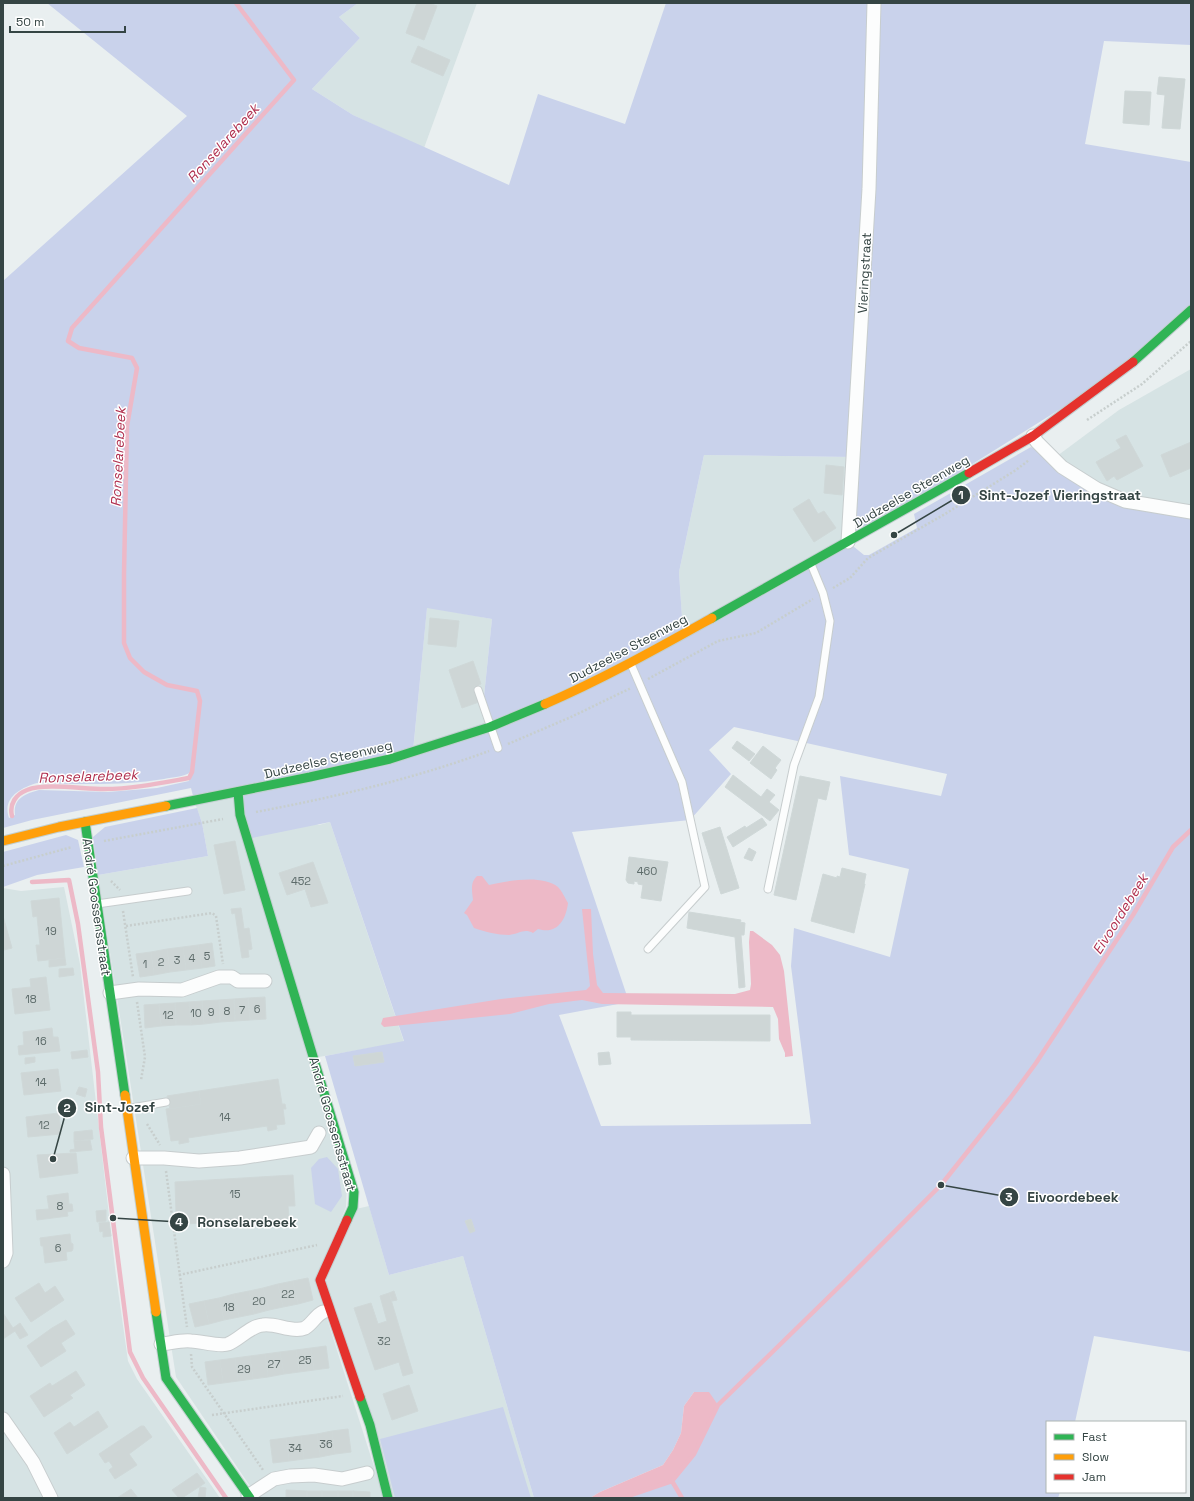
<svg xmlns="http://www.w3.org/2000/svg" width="1194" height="1501" viewBox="0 0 1194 1501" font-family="'Space Grotesk',sans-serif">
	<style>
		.residential { fill: #d6e3e4 }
		.green { fill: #c9d2eb; fill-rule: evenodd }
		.water { fill: #edb9c7 }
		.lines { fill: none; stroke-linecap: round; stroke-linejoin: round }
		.stream { stroke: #edb9c7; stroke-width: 4.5 }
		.building { fill: #ced6d6; stroke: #cfd8d8 }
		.lane-casing { stroke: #c7cdce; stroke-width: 9 }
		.street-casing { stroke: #c7cdce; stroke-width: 15 }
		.fast-casing { stroke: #c2cfd0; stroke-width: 11 }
		.slow-casing { stroke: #c2cfd0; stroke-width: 11 }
		.jam-casing { stroke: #c2cfd0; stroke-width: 11 }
		.path { stroke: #c7cecd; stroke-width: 2.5; stroke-dasharray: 2 2; stroke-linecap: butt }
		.lane { stroke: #fcfdfd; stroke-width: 7 }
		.street { stroke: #fcfdfd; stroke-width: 13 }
		.fast { stroke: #30b455; stroke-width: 9 }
		.slow { stroke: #ff9f0a; stroke-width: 9 }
		.jam { stroke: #e5322d; stroke-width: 9 }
		.labels { text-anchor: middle; stroke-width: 3; stroke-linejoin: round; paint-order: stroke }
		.number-label { font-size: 11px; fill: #5d6b6a }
		.street-label { font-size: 13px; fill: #354544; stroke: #fff }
		.water-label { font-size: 14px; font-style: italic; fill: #b0304f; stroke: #fff }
		.leader { fill: none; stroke: #354544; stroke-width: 1.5 }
		.callout-dot { fill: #354544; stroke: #fff; stroke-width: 1.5 }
		.mark-label { font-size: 12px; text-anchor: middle; font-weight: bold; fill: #fff }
		.callout-label { font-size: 14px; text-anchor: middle; font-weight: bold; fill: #354544; stroke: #fff; stroke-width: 3; stroke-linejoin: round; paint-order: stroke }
	</style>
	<rect width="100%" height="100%" fill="#e9eff0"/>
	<g class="residential">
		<polygon points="358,3 477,3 424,148 353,115 312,89 360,38 339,17"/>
		<polygon points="1191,369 1191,512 1125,501 1053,459 1119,410"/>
		<polygon points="704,455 853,457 848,542 683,634 679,572"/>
		<polygon points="427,607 492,619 483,706 490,727 413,752"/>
		<polygon points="238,792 319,825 330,822 404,1042 313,1058 347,1185 346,1207 315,1281 384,1498 258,1498 176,1377 98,875 208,856 202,823 194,800"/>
		<polygon points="64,887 80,964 116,1276 128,1361 137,1379 220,1498 3,1498 3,888 21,891"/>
		<polygon points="369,1206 389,1275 463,1256 534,1498 392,1498 325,1280 356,1209"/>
	</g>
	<g class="green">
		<path d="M47,3H358L339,17L360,38L312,89L353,115L509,185L538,94L625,124L666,3H1191V45L1104,41L1085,144L1191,162V310L1129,366L848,542L864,555H869L917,528L914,514L1031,447L1097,489L1191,512V1352L1094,1336L1075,1422H1047V1492H1060L1058,1498H622L672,1481L709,1392H694L684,1406L681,1433L673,1450L663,1465L600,1492L590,1498H534L463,1256L389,1275L325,1056L404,1041L330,822L247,839L238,792L194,800L191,788L32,820L3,828V281L187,116ZM704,455L853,457L848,542L683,633L679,572ZM427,608L492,619L483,706L490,727L413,751ZM734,727L947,774L941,796L840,776L849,855L909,869L890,957L794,928L791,966L811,1124L601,1126L559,1015L629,1002L572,832L690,820L731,774L709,750ZM191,772L189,781L157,788L108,792L39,790C24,794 13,799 15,815L9,818C2,798 20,788 37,783C79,784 122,786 164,779C173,777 183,777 191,772Z"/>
		<polygon points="197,808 202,823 208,856 98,875 93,837 105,827"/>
		<polygon points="66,835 78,840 84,867 37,875 3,887 3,852"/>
		<polygon points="327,1157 338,1169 342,1196 331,1212 315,1204 311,1168 319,1159"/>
		<polygon points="503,1407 531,1498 395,1498 380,1439"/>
	</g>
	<g class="water">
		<path d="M477,876H482L489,885C507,881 542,874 558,887C562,891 565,898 568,903C566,920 557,935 538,929L533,933C524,928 519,934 509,935C497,935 486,932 474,928L467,915L464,913L473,900C472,890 470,883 477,876Z"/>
		<polygon points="582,909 591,909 593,954 597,985 603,993 735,994 750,990 751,984 749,942 750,931 753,931 772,945 780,955 784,971 793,1056 785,1057 785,1053 779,1039 778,1019 773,1007 602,1004 582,1000 549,1004 510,1014 384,1027 381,1024 383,1018 501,999 586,990 590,986"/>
		<polygon points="694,1392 709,1392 718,1405 694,1454 672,1481 622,1498 590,1498 600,1492 663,1465 673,1450 681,1433 684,1406"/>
	</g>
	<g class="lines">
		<g class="stream">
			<path d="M12,816C9,804 16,794 27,790C45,783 83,789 104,789C132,789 161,783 189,778L192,772L200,701L197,691L167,685L144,672L130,658L124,643V574L127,426L137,368L132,358L79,348L68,341L72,328L294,80L236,3"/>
			<polyline points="32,882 69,880 78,924 98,1072 101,1127 130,1352 143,1378 226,1498"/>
			<polyline points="672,1481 682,1498"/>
			<polyline points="622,1498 672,1481 694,1454 718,1405 843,1283 941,1185 1011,1097 1036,1063 1133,915 1173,847 1191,830"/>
		</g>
	</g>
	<g class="building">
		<polygon points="417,3 429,3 437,6 424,40 406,33"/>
		<polygon points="418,46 450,60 443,76 411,62"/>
		<polygon points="1159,77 1185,79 1180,129 1162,128 1165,95 1157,94"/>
		<polygon points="1125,91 1151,92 1149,125 1123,123"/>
		<polygon points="1126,435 1143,466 1117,480 1114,476 1107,481 1096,462 1121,448 1116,440"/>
		<polygon points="1191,442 1191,468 1170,477 1161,455"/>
		<polygon points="826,465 844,467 842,495 824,493"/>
		<polygon points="809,499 818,514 824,511 836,528 814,542 793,509"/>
		<polygon points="430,618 459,621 456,647 428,644"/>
		<polygon points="473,661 481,684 474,687 479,702 462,708 449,670"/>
		<polygon points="737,741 755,754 749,761 732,748"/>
		<polygon points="763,746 781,760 775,768 777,770 771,779 750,763"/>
		<polygon points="733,775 761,797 767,789 775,795 769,802 779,810 770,821 725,787"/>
		<polygon points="800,776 830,782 826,800 818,798 796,900 774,895"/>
		<polygon points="762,818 767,825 733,847 727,837 745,826 746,828"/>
		<polygon points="720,827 739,888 721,894 702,833"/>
		<polygon points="235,841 245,890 224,894 214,845"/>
		<polygon points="749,848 756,852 752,861 744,858"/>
		<polygon points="629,857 668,862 661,901 641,898 643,885 638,884 638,882 634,881 634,884 628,883 626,880"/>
		<polygon points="313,862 328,903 311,907 305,889 287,895 279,873"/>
		<polygon points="842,868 866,874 864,884 865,884 854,933 811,921 823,874 837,878 837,876 840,877"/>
		<polygon points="59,898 65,958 38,961 36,945 40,945 37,916 33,917 31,901"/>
		<polygon points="241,908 244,929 249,928 252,949 248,950 249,957 242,958 235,913 232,914 231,909"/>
		<polygon points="689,912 741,920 740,922 745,923 744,935 741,935 745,987 739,988 735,937 687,928"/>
		<polygon points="3,916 12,948 4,950 3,948"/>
		<polygon points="212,943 215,966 202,968 198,945"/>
		<polygon points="198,945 202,968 186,970 183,947"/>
		<polygon points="183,947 186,970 170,972 167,949"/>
		<polygon points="167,949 170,972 154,975 151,952"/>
		<polygon points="151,952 154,975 140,977 136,954"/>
		<polygon points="65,958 66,965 49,967 49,960"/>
		<polygon points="73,968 74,975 59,977 59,969"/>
		<polygon points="46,977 50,1010 15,1014 12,989 31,987 30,979"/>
		<polygon points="265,997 266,1019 250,1020 248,998"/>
		<polygon points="248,998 250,1020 235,1021 234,999"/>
		<polygon points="234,999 235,1021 220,1022 219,1000"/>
		<polygon points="219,1000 220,1022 204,1024 202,1001"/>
		<polygon points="202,1001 204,1024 191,1025 189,1002"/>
		<polygon points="189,1002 191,1025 176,1025 175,1003"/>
		<polygon points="175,1003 176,1025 161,1026 159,1004"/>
		<polygon points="159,1004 161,1026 145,1028 144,1005"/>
		<polygon points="617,1012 631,1012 631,1015 770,1015 770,1041 631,1040 631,1037 617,1037"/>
		<polygon points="52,1028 53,1037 58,1037 60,1051 19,1055 18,1046 24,1045 23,1032"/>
		<polygon points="87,1050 88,1057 72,1059 71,1052"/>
		<polygon points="382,1052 384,1062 355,1066 353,1056"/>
		<polygon points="609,1052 611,1064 599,1065 598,1053"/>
		<polygon points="35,1057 35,1062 25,1064 25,1058"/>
		<polygon points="58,1069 61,1091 24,1095 21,1073"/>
		<polygon points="278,1079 282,1104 285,1104 286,1109 283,1109 285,1124 276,1125 277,1129 268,1131 267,1126 188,1138 189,1142 179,1144 179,1140 171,1141 166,1109 201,1104 199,1091"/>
		<polygon points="79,1087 87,1089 85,1097 76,1094"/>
		<polygon points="199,1091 201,1104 170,1109 167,1096"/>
		<polygon points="59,1113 61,1134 28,1137 26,1117"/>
		<polygon points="92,1130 93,1139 74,1141 74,1132"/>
		<polygon points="90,1140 92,1150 70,1152 70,1150 75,1149 74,1141"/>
		<polygon points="76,1153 78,1173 40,1178 37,1155"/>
		<polygon points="293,1175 295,1206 288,1206 289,1219 184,1224 184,1212 176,1212 175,1182"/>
		<polygon points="68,1193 69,1204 72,1204 73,1211 67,1212 68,1216 37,1220 36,1210 49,1209 47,1196"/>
		<polygon points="106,1210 106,1221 97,1222 96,1211"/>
		<polygon points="471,1219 475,1231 470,1233 465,1221"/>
		<polygon points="109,1222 111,1236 103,1237 103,1231 100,1232 99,1223"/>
		<polygon points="70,1234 71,1243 73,1244 73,1249 72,1251 66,1252 67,1260 45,1263 43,1246 41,1246 40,1238"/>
		<polygon points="308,1278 313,1300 298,1304 293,1281"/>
		<polygon points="293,1281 298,1304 283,1307 278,1284"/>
		<polygon points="39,1283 45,1293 55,1286 64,1300 31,1322 15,1298"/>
		<polygon points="278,1284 283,1307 269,1310 263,1288"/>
		<polygon points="263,1288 269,1310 254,1314 249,1291"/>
		<polygon points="249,1291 254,1314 239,1317 234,1294"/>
		<polygon points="394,1291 397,1300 392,1301 389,1293"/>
		<polygon points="389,1293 413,1373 403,1376 399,1362 375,1370 354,1308 371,1303 378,1324 387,1321 380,1296"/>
		<polygon points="234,1294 239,1317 224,1320 219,1298"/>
		<polygon points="219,1298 224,1320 209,1324 204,1301"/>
		<polygon points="204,1301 209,1324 195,1327 189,1304"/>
		<polygon points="3,1313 13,1328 20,1323 28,1335 20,1339 15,1331 3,1339"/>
		<polygon points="66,1320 75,1334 61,1343 66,1351 41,1367 27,1346 52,1328"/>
		<polygon points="326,1346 329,1368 314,1370 311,1348"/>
		<polygon points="311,1348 314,1370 299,1372 296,1350"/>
		<polygon points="296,1350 299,1372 284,1374 280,1352"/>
		<polygon points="280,1352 284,1374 268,1377 265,1354"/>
		<polygon points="265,1354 268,1377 253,1379 250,1356"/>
		<polygon points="250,1356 253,1379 238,1381 235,1358"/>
		<polygon points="235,1358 238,1381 223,1383 220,1360"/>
		<polygon points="220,1360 223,1383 208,1385 205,1362"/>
		<polygon points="76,1371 85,1385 70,1395 73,1398 44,1417 30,1396 50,1383 52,1386"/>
		<polygon points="409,1385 418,1411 392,1420 383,1394"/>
		<polygon points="98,1411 108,1427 67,1454 54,1433 70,1422 74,1427"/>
		<polygon points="141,1426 144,1426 152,1437 129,1454 137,1465 115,1479 109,1470 113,1467 109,1461 105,1463 99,1454"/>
		<polygon points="348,1429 351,1452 335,1454 332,1431"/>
		<polygon points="332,1431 335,1454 320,1457 317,1434"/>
		<polygon points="317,1434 320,1457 304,1459 301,1436"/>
		<polygon points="301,1436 304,1459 289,1461 286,1438"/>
		<polygon points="286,1438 289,1461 273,1463 270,1440"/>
		<polygon points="197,1473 205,1483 182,1498 179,1498 172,1490"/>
		<polygon points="200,1487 206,1488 205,1498 198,1498"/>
		<polygon points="131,1489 138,1498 117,1498"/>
		<polygon points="286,1490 307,1491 307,1498 286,1498"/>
		<rect x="307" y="1491" width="15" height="7"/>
		<rect x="322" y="1491" width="16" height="7"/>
		<rect x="338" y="1491" width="15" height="7"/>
		<polygon points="353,1491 370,1492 370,1498 353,1498"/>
	</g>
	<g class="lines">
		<g class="lane-casing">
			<g id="lane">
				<polyline points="630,662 682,782 705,887 648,949"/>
				<polyline points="478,690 498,748"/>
				<polyline points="768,889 794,765 819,697 830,621 823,593 811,564"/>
				<polyline points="97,904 188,891"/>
				<polyline points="126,1109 166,1102"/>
			</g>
		</g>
		<g class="street-casing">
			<g id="street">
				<polyline points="1033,436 1037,442 1062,467 1097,489 1125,501 1191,512"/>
				<polyline points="848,542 869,189 874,3"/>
				<polyline points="110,993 139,989 182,990 219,977 232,977 238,981 265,981"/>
				<polyline points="133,1158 164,1158 199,1161 240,1158 311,1147 319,1133"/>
				<polyline points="3,1174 6,1253 3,1261"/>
				<path d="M161,1344C171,1343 181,1340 191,1341C200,1341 220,1347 228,1344C240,1339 250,1326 263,1325C276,1323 293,1333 305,1328C312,1324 316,1315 323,1312"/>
				<polyline points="3,1419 33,1462 51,1498"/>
				<polyline points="248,1496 274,1479 290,1476 314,1475 342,1479 367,1473"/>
			</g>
		</g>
		<g class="fast-casing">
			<g id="fast">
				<polyline points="1133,362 1191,310"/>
				<polyline points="712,618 969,473"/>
				<polyline points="238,792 240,815 354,1192 353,1207 347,1220"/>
				<polyline points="166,806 310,777 390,759 490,727 545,704"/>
				<polyline points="85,822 125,1095"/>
				<polyline points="156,1312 166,1378 250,1498"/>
				<polyline points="360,1397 370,1425 388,1498"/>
			</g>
		</g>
		<g class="slow-casing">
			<g id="slow">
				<path d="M545,704C603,679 658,648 712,618"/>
				<polyline points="3,841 59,827 166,806"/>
				<polyline points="125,1095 156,1312"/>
			</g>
		</g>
		<g class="jam-casing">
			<g id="jam">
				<polyline points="969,473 1033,436 1133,362"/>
				<polyline points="347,1220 320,1280 360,1397"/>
			</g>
		</g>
		<g class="path">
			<polyline points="1087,420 1142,384 1191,341"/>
			<polyline points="833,588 850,578 868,558 945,514 1016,470 1029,460"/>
			<polyline points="648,679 718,641 756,633 813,599"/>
			<polyline points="508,744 571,717 631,688"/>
			<path d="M256,812C335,797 413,779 489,751"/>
			<polyline points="104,841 223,819"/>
			<polyline points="3,866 72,847"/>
			<polyline points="111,881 120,890"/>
			<polyline points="123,911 133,977"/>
			<polyline points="126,926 212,913 216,916 223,964"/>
			<polyline points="137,1002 145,1057 141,1080"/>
			<polyline points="147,1124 160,1145"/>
			<polyline points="166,1171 184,1306 187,1327"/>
			<polyline points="179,1275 317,1245"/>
			<polyline points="191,1354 192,1367 263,1470"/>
			<polyline points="212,1415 343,1396"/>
		</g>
		<use href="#lane" class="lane"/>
		<use href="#street" class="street"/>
		<use href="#fast" class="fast"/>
		<use href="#slow" class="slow"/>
		<use href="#jam" class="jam"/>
	</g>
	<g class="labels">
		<g class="number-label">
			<text x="647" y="875">460</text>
			<text x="301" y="885">452</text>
			<text x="51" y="935">19</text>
			<text x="207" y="960">5</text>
			<text x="192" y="962">4</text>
			<text x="177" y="964">3</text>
			<text x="161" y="966">2</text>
			<text x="145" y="968">1</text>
			<text x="31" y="1003">18</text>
			<text x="257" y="1013">6</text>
			<text x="242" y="1014">7</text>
			<text x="227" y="1015">8</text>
			<text x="211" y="1016">9</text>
			<text x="196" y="1017">10</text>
			<text x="168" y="1019">12</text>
			<text x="41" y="1045">16</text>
			<text x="41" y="1086">14</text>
			<text x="225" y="1121">14</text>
			<text x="44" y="1129">12</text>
			<text x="235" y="1198">15</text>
			<text x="60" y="1210">8</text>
			<text x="58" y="1252">6</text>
			<text x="288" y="1298">22</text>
			<text x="259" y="1305">20</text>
			<text x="229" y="1311">18</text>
			<text x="384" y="1345">32</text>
			<text x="305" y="1364">25</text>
			<text x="274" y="1368">27</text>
			<text x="244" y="1373">29</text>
			<text x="326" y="1448">36</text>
			<text x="295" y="1452">34</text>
		</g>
		<g class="street-label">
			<text transform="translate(864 273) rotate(-87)" y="5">Vieringstraat</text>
			<text transform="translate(911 491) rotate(-30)" y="5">Dudzeelse Steenweg</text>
			<text transform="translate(628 648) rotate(-28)" y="5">Dudzeelse Steenweg</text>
			<text transform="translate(328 759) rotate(-13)" y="5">Dudzeelse Steenweg</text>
			<text transform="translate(97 907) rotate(82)" y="5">André Goossensstraat</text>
			<text transform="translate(333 1124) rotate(74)" y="5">André Goossensstraat</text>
		</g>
		<g class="water-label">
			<text transform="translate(223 143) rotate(-48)" y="5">Ronselarebeek</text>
			<text transform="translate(118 457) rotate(-87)" y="5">Ronselarebeek</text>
			<text transform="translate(88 776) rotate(-2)" y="5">Ronselarebeek</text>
			<text transform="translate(1120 914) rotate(-58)" y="5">Eivoordebeek</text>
		</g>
	</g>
	<path class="leader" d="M894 535L961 495M53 1159L67 1108M941 1185L1009 1197M113 1218L179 1222"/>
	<g class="callout-dot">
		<circle cx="894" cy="535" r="4"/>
		<circle cx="53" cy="1159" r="4"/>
		<circle cx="941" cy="1185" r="4"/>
		<circle cx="113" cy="1218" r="4"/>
		<circle cx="961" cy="495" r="10"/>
		<circle cx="67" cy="1108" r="10"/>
		<circle cx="1009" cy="1197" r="10"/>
		<circle cx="179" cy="1222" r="10"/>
	</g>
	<g class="mark-label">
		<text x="961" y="499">1</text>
		<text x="67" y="1112">2</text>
		<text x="1009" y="1201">3</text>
		<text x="179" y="1226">4</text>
	</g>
	<g class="callout-label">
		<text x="1060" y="500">Sint-Jozef Vieringstraat</text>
		<text x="120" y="1112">Sint-Jozef</text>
		<text x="1073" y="1202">Eivoordebeek</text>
		<text x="247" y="1227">Ronselarebeek</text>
	</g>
	<rect width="1194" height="1501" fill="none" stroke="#354544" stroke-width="8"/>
	<rect x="1046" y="1421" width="140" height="72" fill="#ffffff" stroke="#aeb5b4"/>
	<rect x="1054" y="1434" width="20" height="6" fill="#30b455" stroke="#aeb5b4"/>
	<text x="1082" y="1441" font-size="12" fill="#354544">Fast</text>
	<rect x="1054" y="1454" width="20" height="6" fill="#ff9f0a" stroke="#aeb5b4"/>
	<text x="1082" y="1461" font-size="12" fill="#354544">Slow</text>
	<rect x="1054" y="1474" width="20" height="6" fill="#e5322d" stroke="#aeb5b4"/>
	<text x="1082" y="1481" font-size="12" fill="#354544">Jam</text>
	<path d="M10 26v6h115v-6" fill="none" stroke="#354544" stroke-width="2"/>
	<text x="16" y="26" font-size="12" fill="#354544" stroke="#ffffff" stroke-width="3" paint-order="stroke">50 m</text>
</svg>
